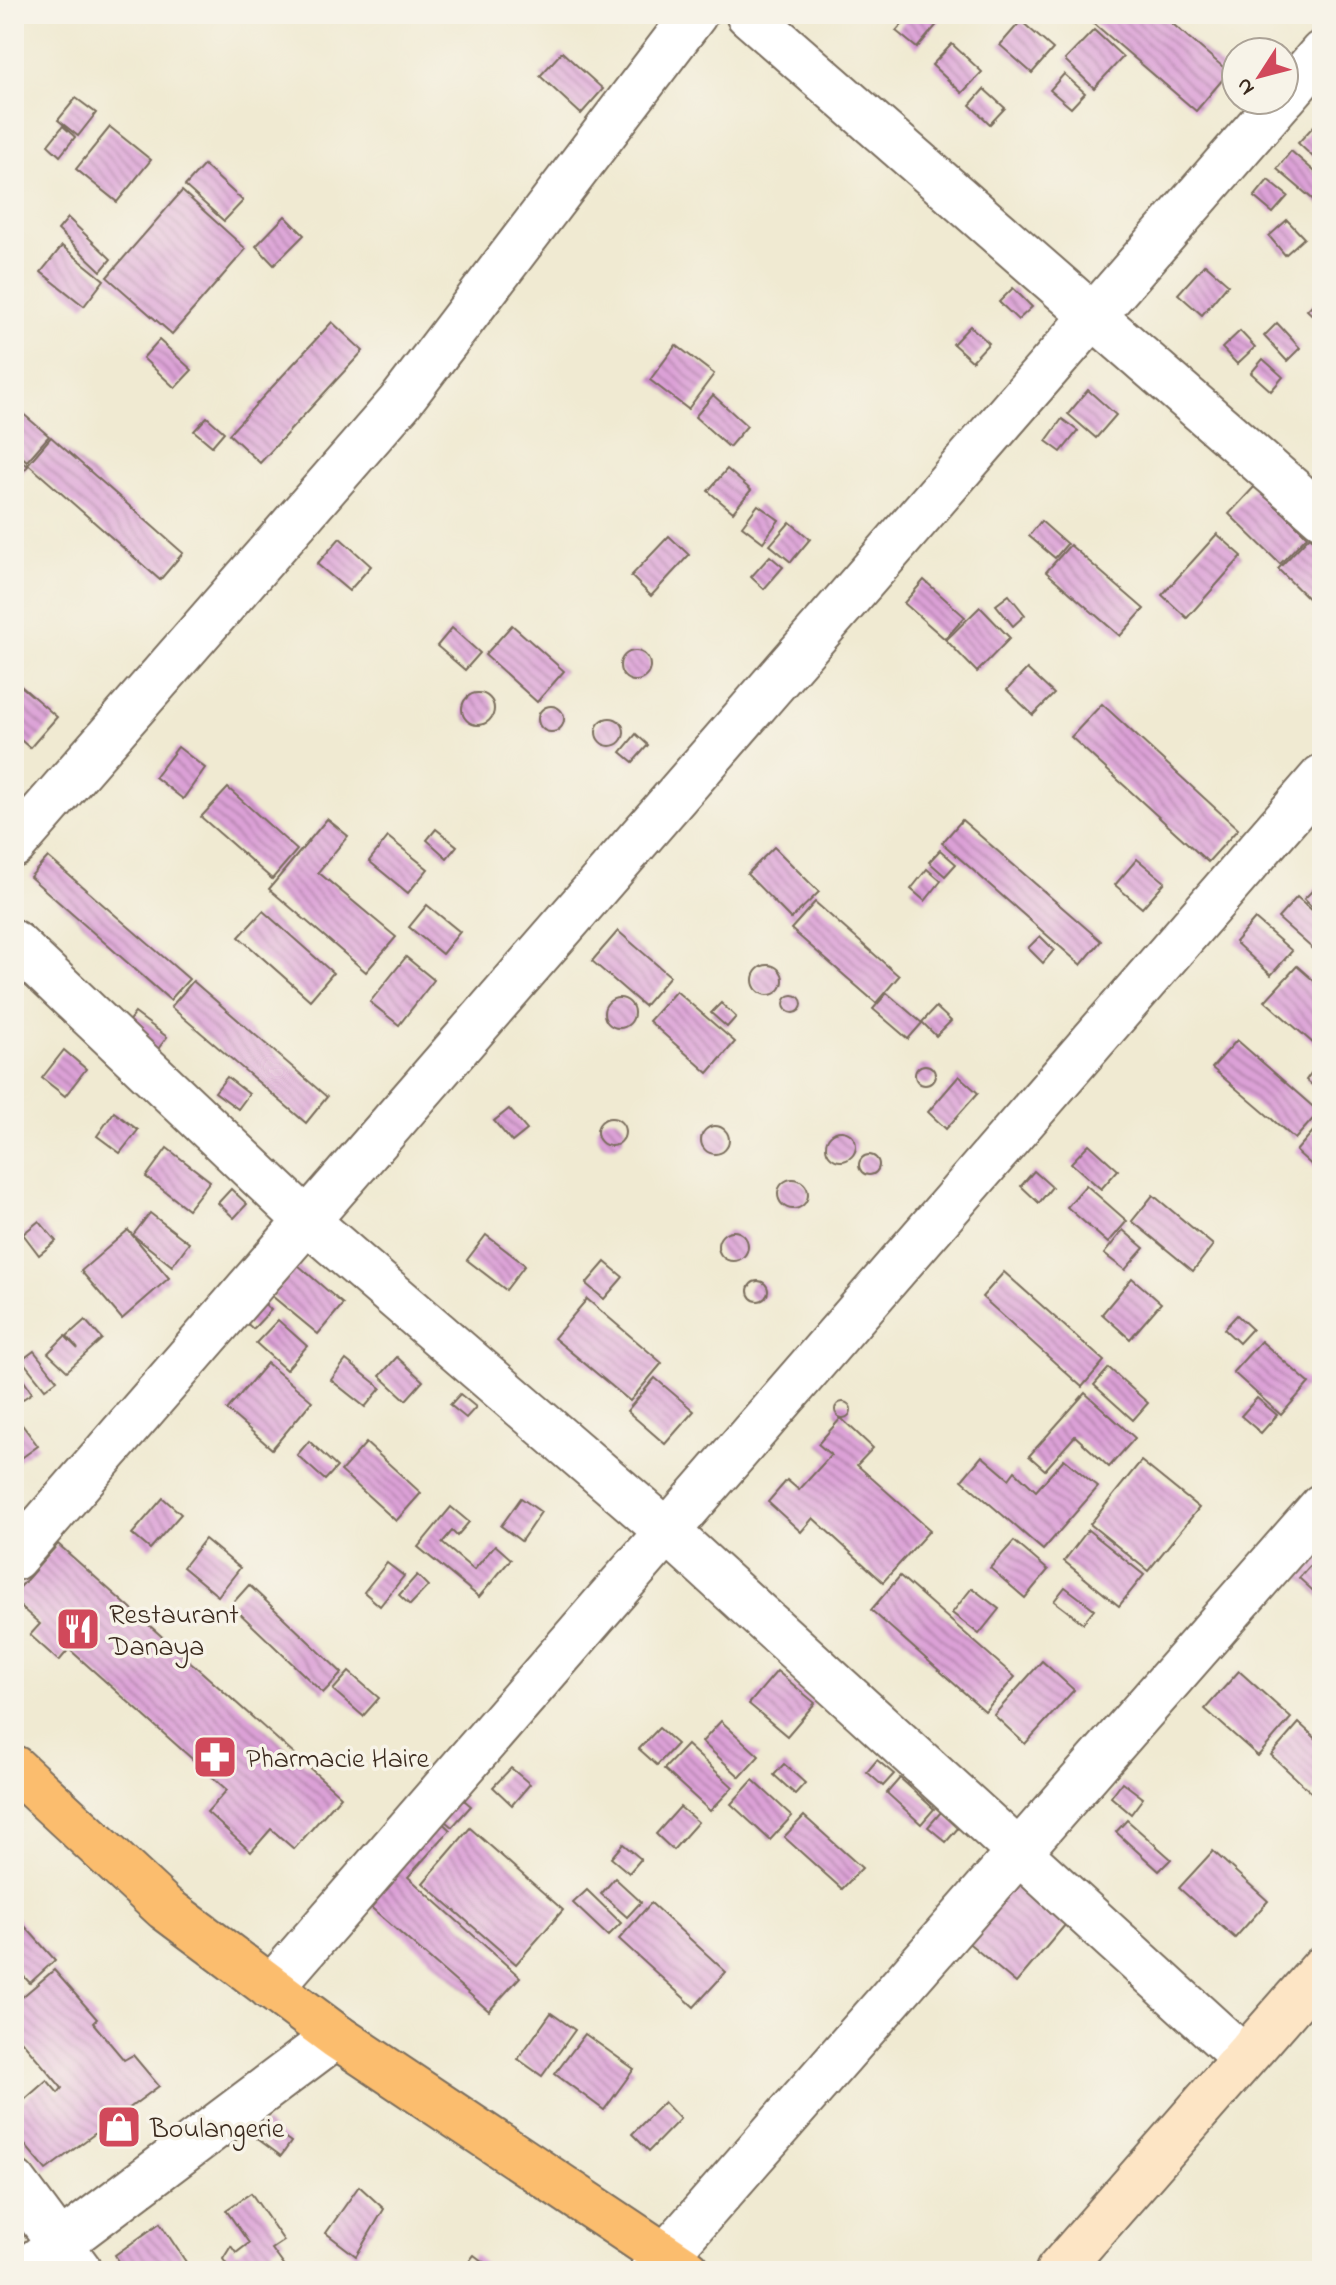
<svg xmlns="http://www.w3.org/2000/svg" width="1336" height="2285" viewBox="0 0 1336 2285" font-family="'Indie Flower',sans-serif">
	<style>
		.building { fill: url(#building-back-hatch) }
		.lines { fill: none; stroke-linecap: round; stroke-linejoin: round }
		.street-casing { stroke: #7a6d5d; stroke-width: 48 }
		.secondary-casing { stroke: #7a6d5d; stroke-width: 48 }
		.primary-casing { stroke: #7a6d5d; stroke-width: 48 }
		.street { stroke: #fff; stroke-width: 44 }
		.secondary { stroke: #fde5c5; stroke-width: 44 }
		.primary { stroke: #fbbd6e; stroke-width: 44 }
		.labels { text-anchor: middle; stroke-width: 7; stroke-linejoin: round; paint-order: stroke }
		.poi-label { font-size: 28px; fill: #3b2a1e; stroke: #f7f3e8; text-anchor: start }
	</style>
	<defs>
		<pattern id="building-back-hatch" width="6" height="6" patternUnits="userSpaceOnUse" patternTransform="scale(2)"><rect width="6" height="6" fill="#dca1d7"/><path d="M-1 5l2 2M0 0l6 6M5-1l2 2" fill="none" stroke="#b483ae"/></pattern>
	</defs>
	<rect width="100%" height="100%" fill="#f7f3e8"/>
	<filter id="ink" filterUnits="userSpaceOnUse"><feTurbulence type="fractalNoise" baseFrequency=".0125" numOctaves="2"/><feDisplacementMap in="SourceGraphic" scale="16" xChannelSelector="R" yChannelSelector="G"/><feConvolveMatrix kernelMatrix="1 2 1 2 8 2 1 2 1" color-interpolation-filters="sRGB"/></filter>
	<filter id="wash" filterUnits="userSpaceOnUse"><feTurbulence type="fractalNoise" baseFrequency=".006" numOctaves="4" result="noise"/><feDisplacementMap in="SourceGraphic" scale="32" xChannelSelector="R" yChannelSelector="G"/><feGaussianBlur stdDeviation="1.8" result="paint"/><feColorMatrix in="noise" values="0 0 0 0 0 0 0 0 0 0 0 0 0 0 0 0 0 1.4 0 .05"/><feComposite in="paint" operator="in"/></filter>
	<g filter="url(#wash)">
		<rect width="100%" height="100%" fill="#f0ead2"/>
		<g id="blocks">
			<g class="building">
				<polygon points="911,14 931,14 940,21 917,48 896,31"/>
				<polygon points="1083,14 1161,14 1229,72 1196,111"/>
				<polygon points="1021,21 1053,49 1032,73 1000,45"/>
				<polygon points="1094,30 1123,57 1094,88 1065,60"/>
				<polygon points="952,44 982,72 962,93 932,65"/>
				<polygon points="562,52 603,89 581,114 540,76"/>
				<polygon points="1064,74 1085,93 1071,108 1050,90"/>
				<polygon points="984,89 1005,108 990,124 970,105"/>
				<polygon points="76,98 96,113 78,136 58,120"/>
				<polygon points="1322,117 1322,148 1313,157 1298,143"/>
				<polygon points="63,126 75,137 60,156 48,145"/>
				<polygon points="110,127 151,160 117,202 76,169"/>
				<polygon points="1291,151 1322,178 1322,207 1277,169"/>
				<polygon points="204,165 243,201 224,221 185,186"/>
				<polygon points="1268,180 1288,196 1273,213 1254,197"/>
				<polygon points="182,191 246,249 172,334 107,277"/>
				<polygon points="285,216 304,235 274,265 256,246"/>
				<polygon points="68,218 111,259 101,271 58,230"/>
				<polygon points="1287,220 1304,238 1285,255 1269,236"/>
				<polygon points="62,246 104,280 84,306 41,272"/>
				<polygon points="1205,264 1228,284 1202,315 1178,294"/>
				<polygon points="1013,288 1032,307 1018,320 999,302"/>
				<polygon points="1322,295 1322,324 1307,310"/>
				<polygon points="332,322 363,351 260,463 229,434"/>
				<polygon points="1277,323 1300,348 1287,361 1264,336"/>
				<polygon points="970,326 989,343 972,361 953,344"/>
				<polygon points="1240,331 1255,347 1237,364 1222,348"/>
				<polygon points="159,340 192,370 175,388 143,358"/>
				<polygon points="676,345 714,374 688,409 650,380"/>
				<polygon points="1263,359 1283,377 1271,391 1251,373"/>
				<polygon points="1088,390 1116,415 1096,438 1068,414"/>
				<polygon points="713,395 747,426 729,447 695,417"/>
				<polygon points="14,406 49,436 27,461 14,450"/>
				<polygon points="207,417 224,432 212,446 194,431"/>
				<polygon points="1062,419 1078,431 1061,452 1046,441"/>
				<polygon points="51,437 183,553 160,580 28,464"/>
				<polygon points="14,454 28,466 14,481"/>
				<polygon points="727,469 751,490 733,512 708,491"/>
				<polygon points="1256,485 1307,536 1280,564 1229,514"/>
				<polygon points="758,505 779,520 763,542 742,526"/>
				<polygon points="1041,521 1067,544 1055,558 1029,536"/>
				<polygon points="790,522 810,539 791,562 770,545"/>
				<polygon points="1217,534 1242,556 1187,618 1162,595"/>
				<polygon points="669,536 689,555 651,596 631,576"/>
				<polygon points="1310,536 1322,549 1322,612 1278,569"/>
				<polygon points="340,538 371,566 349,591 317,564"/>
				<polygon points="1070,545 1144,609 1120,636 1046,572"/>
				<polygon points="770,556 783,567 764,589 751,577"/>
				<polygon points="924,580 965,617 945,639 904,603"/>
				<polygon points="1009,595 1025,615 1013,626 996,605"/>
				<polygon points="980,607 1010,638 977,672 946,640"/>
				<polygon points="512,625 564,671 537,702 485,655"/>
				<polygon points="452,628 480,653 465,670 437,646"/>
				<circle cx="635" cy="666" r="15"/>
				<polygon points="1027,669 1054,694 1033,715 1007,690"/>
				<polygon points="14,680 57,717 30,748 14,734"/>
				<circle cx="478" cy="709" r="16"/>
				<polygon points="1102,704 1238,829 1208,862 1071,737"/>
				<circle cx="551" cy="719" r="13"/>
				<circle cx="610" cy="732" r="14"/>
				<polygon points="636,734 648,745 633,762 621,752"/>
				<polygon points="178,747 205,768 183,799 155,777"/>
				<polygon points="228,788 297,850 272,879 201,817"/>
				<polygon points="327,819 348,836 318,872 396,937 366,972 269,889"/>
				<polygon points="962,820 1101,941 1081,965 942,843"/>
				<polygon points="436,829 457,846 447,858 427,840"/>
				<polygon points="388,837 428,869 408,893 369,861"/>
				<polygon points="774,847 819,892 791,919 747,874"/>
				<polygon points="940,850 956,864 945,876 929,862"/>
				<polygon points="48,857 189,979 170,1000 30,877"/>
				<polygon points="1137,859 1165,882 1142,908 1115,885"/>
				<polygon points="927,869 941,881 925,901 911,889"/>
				<polygon points="1319,884 1322,887 1322,917 1304,899"/>
				<polygon points="1297,897 1322,919 1322,957 1278,918"/>
				<polygon points="815,902 899,976 876,1003 791,929"/>
				<polygon points="427,905 460,932 442,954 409,927"/>
				<polygon points="263,911 333,973 310,1000 239,937"/>
				<polygon points="1255,919 1292,951 1271,975 1235,942"/>
				<polygon points="618,931 670,976 644,1006 592,961"/>
				<polygon points="1040,936 1054,950 1043,963 1028,948"/>
				<polygon points="406,957 434,980 399,1025 370,1002"/>
				<circle cx="768" cy="980" r="15"/>
				<polygon points="1297,966 1322,988 1322,1051 1265,1001"/>
				<polygon points="193,981 327,1097 306,1123 171,1007"/>
				<polygon points="676,991 735,1042 708,1073 649,1021"/>
				<polygon points="887,993 922,1023 908,1039 873,1009"/>
				<circle cx="793" cy="1004" r="9"/>
				<circle cx="619" cy="1013" r="15"/>
				<polygon points="721,1003 736,1017 727,1027 711,1013"/>
				<polygon points="936,1007 951,1021 936,1036 922,1022"/>
				<polygon points="135,1013 167,1037 152,1057 120,1032"/>
				<polygon points="1237,1040 1319,1112 1295,1139 1212,1068"/>
				<polygon points="64,1050 86,1069 65,1096 42,1078"/>
				<polygon points="1319,1062 1322,1065 1322,1093 1306,1080"/>
				<circle cx="925" cy="1075" r="10"/>
				<polygon points="959,1076 978,1093 946,1129 928,1112"/>
				<polygon points="227,1077 249,1094 238,1109 215,1092"/>
				<polygon points="509,1109 527,1130 512,1142 494,1121"/>
				<polygon points="114,1112 138,1130 120,1153 97,1136"/>
				<circle cx="611" cy="1132" r="14"/>
				<polygon points="1322,1121 1322,1159 1315,1168 1296,1151"/>
				<circle cx="715" cy="1140" r="14"/>
				<circle cx="841" cy="1146" r="15"/>
				<polygon points="1089,1144 1118,1170 1101,1189 1071,1163"/>
				<polygon points="167,1148 210,1181 188,1209 146,1177"/>
				<circle cx="869" cy="1165" r="10"/>
				<polygon points="1034,1171 1052,1187 1039,1203 1021,1186"/>
				<circle cx="793" cy="1194" r="15"/>
				<polygon points="1086,1185 1127,1221 1108,1243 1067,1207"/>
				<polygon points="231,1189 247,1204 234,1218 218,1203"/>
				<polygon points="1153,1195 1213,1245 1193,1271 1132,1221"/>
				<polygon points="150,1213 189,1243 172,1266 133,1235"/>
				<polygon points="39,1221 56,1241 39,1255 23,1234"/>
				<polygon points="128,1230 169,1278 122,1319 81,1271"/>
				<polygon points="1123,1230 1144,1248 1125,1270 1104,1254"/>
				<circle cx="733" cy="1246" r="15"/>
				<polygon points="486,1235 525,1265 506,1290 467,1260"/>
				<polygon points="605,1262 623,1277 604,1299 586,1284"/>
				<polygon points="298,1265 343,1304 318,1334 272,1296"/>
				<polygon points="1004,1272 1104,1361 1082,1387 982,1297"/>
				<polygon points="1132,1278 1161,1303 1130,1339 1102,1314"/>
				<circle cx="758" cy="1291" r="10"/>
				<polygon points="257,1296 271,1310 253,1329 238,1315"/>
				<polygon points="587,1299 662,1363 630,1401 554,1338"/>
				<polygon points="1237,1315 1252,1329 1239,1343 1224,1329"/>
				<polygon points="85,1320 102,1339 67,1371 48,1353 65,1336 78,1349 67,1336"/>
				<polygon points="278,1320 307,1346 286,1370 256,1343"/>
				<polygon points="1261,1341 1309,1383 1281,1415 1233,1372"/>
				<polygon points="34,1351 57,1380 45,1389 22,1360"/>
				<polygon points="397,1357 423,1381 406,1400 380,1376"/>
				<polygon points="346,1360 381,1388 365,1407 331,1380"/>
				<polygon points="267,1363 312,1401 272,1449 227,1410"/>
				<polygon points="1109,1368 1148,1403 1133,1420 1094,1385"/>
				<polygon points="18,1372 32,1393 14,1405 14,1375"/>
				<polygon points="655,1378 694,1411 665,1444 627,1411"/>
				<polygon points="1085,1393 1135,1438 1109,1467 1075,1436 1045,1470 1029,1456"/>
				<polygon points="460,1394 476,1407 466,1418 450,1405"/>
				<polygon points="1257,1398 1277,1415 1261,1433 1241,1416"/>
				<circle cx="843" cy="1410" r="8"/>
				<polygon points="14,1414 38,1446 16,1462 14,1460"/>
				<polygon points="841,1418 873,1448 857,1465 930,1530 883,1582 813,1518 801,1532 768,1502 787,1480 799,1490 831,1455 818,1444"/>
				<polygon points="309,1441 337,1467 325,1480 297,1455"/>
				<polygon points="366,1443 421,1493 396,1521 341,1471"/>
				<polygon points="982,1456 1009,1479 1015,1471 1036,1491 1064,1459 1098,1487 1043,1550 962,1480"/>
				<polygon points="1141,1461 1199,1508 1148,1571 1090,1524"/>
				<polygon points="163,1498 181,1514 150,1549 132,1534"/>
				<polygon points="521,1498 541,1512 521,1541 501,1526"/>
				<polygon points="451,1507 469,1522 457,1536 452,1531 442,1543 474,1570 495,1545 511,1559 479,1597 418,1547"/>
				<polygon points="1088,1530 1144,1575 1119,1606 1064,1561"/>
				<polygon points="205,1539 240,1568 218,1596 183,1567"/>
				<polygon points="1014,1541 1048,1570 1025,1598 990,1568"/>
				<polygon points="58,1544 341,1796 294,1849 271,1829 251,1852 207,1812 227,1790 69,1649 59,1661 30,1635 40,1624 14,1601 14,1594"/>
				<polygon points="1322,1553 1322,1599 1299,1578"/>
				<polygon points="387,1563 404,1576 380,1606 364,1592"/>
				<polygon points="417,1575 428,1586 410,1605 399,1595"/>
				<polygon points="900,1576 1015,1677 985,1711 871,1610"/>
				<polygon points="249,1585 342,1673 323,1693 231,1605"/>
				<polygon points="1065,1587 1094,1609 1083,1623 1054,1601"/>
				<polygon points="972,1588 999,1609 979,1634 952,1613"/>
				<polygon points="1042,1661 1074,1690 1025,1744 994,1715"/>
				<polygon points="777,1671 815,1703 787,1736 749,1704"/>
				<polygon points="1239,1671 1291,1718 1258,1756 1205,1709"/>
				<polygon points="349,1672 379,1698 363,1716 333,1690"/>
				<polygon points="721,1721 759,1756 740,1777 702,1742"/>
				<polygon points="1299,1723 1322,1744 1322,1784 1313,1794 1271,1755"/>
				<polygon points="659,1728 677,1744 657,1765 639,1749"/>
				<polygon points="687,1745 733,1787 710,1811 664,1769"/>
				<polygon points="877,1760 894,1774 883,1786 867,1772"/>
				<polygon points="784,1764 805,1783 795,1794 774,1775"/>
				<polygon points="511,1768 530,1784 512,1805 493,1787"/>
				<polygon points="900,1778 934,1809 921,1824 887,1793"/>
				<polygon points="753,1780 792,1816 770,1840 731,1804"/>
				<polygon points="1122,1782 1143,1798 1131,1814 1111,1797"/>
				<polygon points="450,1788 471,1806 452,1827 431,1809"/>
				<polygon points="680,1807 698,1822 673,1850 656,1834"/>
				<polygon points="941,1812 959,1827 946,1842 928,1827"/>
				<polygon points="432,1813 450,1830 408,1877 520,1977 489,2011 358,1896"/>
				<polygon points="804,1816 862,1868 842,1889 784,1837"/>
				<polygon points="1127,1820 1171,1859 1159,1871 1116,1832"/>
				<polygon points="470,1828 563,1910 516,1964 423,1883"/>
				<polygon points="623,1844 641,1859 629,1873 611,1858"/>
				<polygon points="1213,1851 1268,1901 1235,1938 1179,1888"/>
				<polygon points="1014,1869 1071,1918 1016,1983 958,1934"/>
				<polygon points="615,1878 641,1902 627,1917 601,1894"/>
				<polygon points="587,1890 621,1923 608,1936 573,1903"/>
				<polygon points="651,1903 726,1972 694,2007 619,1939"/>
				<polygon points="14,1914 55,1960 30,1983 14,1966"/>
				<polygon points="54,1970 97,2019 93,2023 124,2060 133,2055 159,2086 46,2170 14,2132 14,2109 47,2080 58,2093 62,2088 14,2032 14,2004"/>
				<polygon points="551,2013 575,2030 542,2076 518,2059"/>
				<polygon points="585,2034 634,2069 604,2110 555,2074"/>
				<polygon points="664,2102 680,2119 649,2151 632,2134"/>
				<polygon points="265,2123 291,2142 281,2156 255,2137"/>
				<polygon points="359,2186 384,2209 356,2256 326,2233"/>
				<polygon points="251,2193 284,2241 272,2249 288,2271 231,2271 223,2259 231,2246 236,2253 249,2243 226,2210"/>
				<polygon points="160,2223 192,2271 125,2271 115,2255"/>
				<polygon points="474,2255 495,2271 462,2271"/>
			</g>
		</g>
	</g>
	<g filter="url(#ink)">
		<use href="#blocks" fill-opacity="0" stroke="#7a6d5d" stroke-width="2"/>
		<g class="lines">
			<g class="street-casing">
				<g id="street">
					<polyline points="748,14 1322,516"/>
					<polyline points="1284,97 1322,53"/>
					<polyline points="14,845 400,402 695,14"/>
					<polyline points="14,943 307,1221 668,1532 1243,2057"/>
					<polyline points="14,1558 1281,100"/>
					<polyline points="271,1988 1322,777"/>
					<polyline points="14,2182 80,2271"/>
					<polyline points="24,2271 336,2036"/>
					<polyline points="652,2271 1322,1506"/>
				</g>
			</g>
			<g class="secondary-casing">
				<polyline id="secondary" points="1058,2271 1322,1969"/>
			</g>
			<g class="primary-casing">
				<polyline id="primary" points="14,1768 165,1908 336,2036 688,2271"/>
			</g>
			<use href="#street" class="street"/>
			<use href="#secondary" class="secondary"/>
			<use href="#primary" class="primary"/>
		</g>
	</g>
	<defs>
		<g id="restaurant-square" transform="scale(2.3)"><rect x="-9" y="-9" width="18" height="18" rx="4" fill="#d1495b" stroke="#f7f3e8"/><path d="M-5-6h1v4h1v-4h1v4h1v-4h1v5L-1.5 .5V6h-2V.5L-5-1ZM5-6V6H3V1.5H1.5Q1.5-4 5-6Z" fill="#fff"/></g>
		<g id="pharmacy-square" transform="scale(2.3)"><rect x="-9" y="-9" width="18" height="18" rx="4" fill="#d1495b" stroke="#f7f3e8"/><path d="M-2-6h4v4h4v4h-4v4h-4v-4h-4v-4h4Z" fill="#fff"/></g>
		<g id="shop-square" transform="scale(2.3)"><rect x="-9" y="-9" width="18" height="18" rx="4" fill="#d1495b" stroke="#f7f3e8"/><path d="M-5-2.5h2.3a2.7 3.5 0 0 1 5.4 0H5L5.5 6h-11ZM-1.5-2.5h3a1.5 2.3 0 0 0-3 0Z" fill="#fff"/></g>
	</defs>
	<g fill-rule="evenodd">
		<use href="#restaurant-square" x="78" y="1629"/>
		<use href="#pharmacy-square" x="215" y="1757"/>
		<use href="#shop-square" x="119" y="2127"/>
	</g>
	<g class="labels">
		<g class="poi-label">
			<text x="109" y="1623">Restaurant<tspan x="109" dy="32">Danaya</tspan></text>
			<text x="246" y="1767">Pharmacie Haire</text>
			<text x="150" y="2137">Boulangerie</text>
		</g>
	</g>
	<rect width="1336" height="2285" fill="none" stroke="#f7f3e8" stroke-width="48"/>
	<g transform="translate(1260 76) rotate(234)"><circle r="38" fill="#f7f3e8" stroke="#aca397" stroke-width="2"/>
	<path d="M0-6L14 30L0 20L-14 30Z" fill="#d1495b"/>
	<text y="-12" font-size="22" font-weight="bold" text-anchor="middle" fill="#3b2a1e">N</text>
	</g>
</svg>
